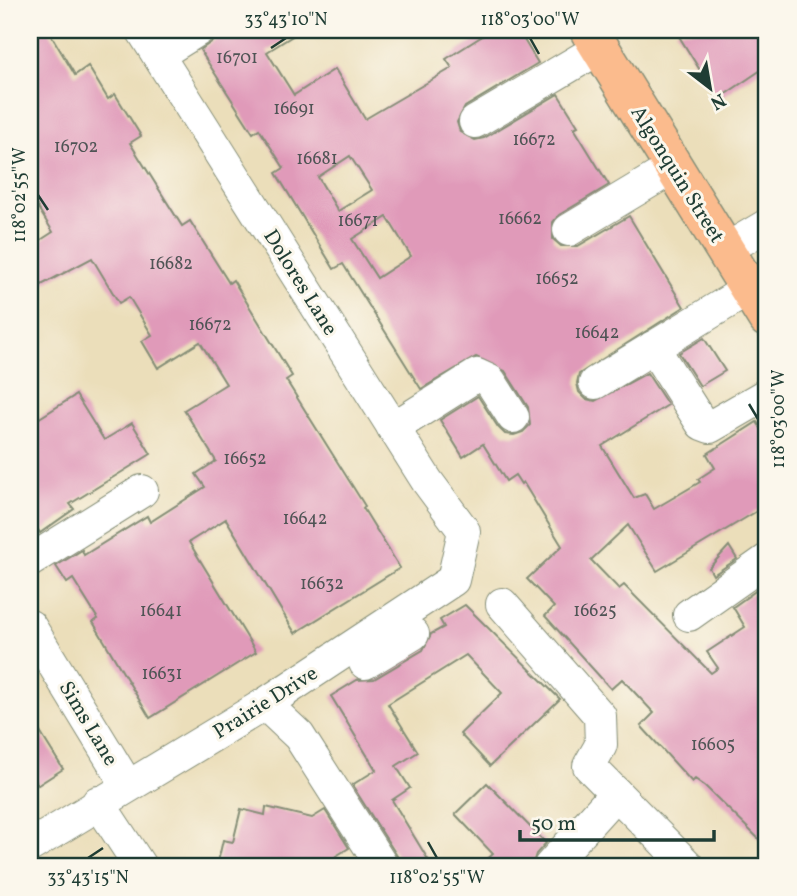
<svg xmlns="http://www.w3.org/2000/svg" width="797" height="896" viewBox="0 0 797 896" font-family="Vollkorn,serif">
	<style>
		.building { fill: #e09ab9; fill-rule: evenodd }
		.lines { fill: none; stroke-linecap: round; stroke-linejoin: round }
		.minor-casing { stroke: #858e77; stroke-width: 34 }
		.major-casing { stroke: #858e77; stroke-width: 41 }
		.minor { stroke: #fff; stroke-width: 32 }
		.major { stroke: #fbbb8d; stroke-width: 38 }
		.ticks { fill: none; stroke: #1f3d34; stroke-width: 2.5 }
		.labels { text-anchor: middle; stroke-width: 6; stroke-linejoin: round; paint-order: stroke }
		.number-label { font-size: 18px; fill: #4f5455 }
		.street-label { font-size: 21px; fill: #1f3d34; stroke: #fbf7ec }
		.neatline { fill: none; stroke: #1f3d34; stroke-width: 2.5 }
		.ticks-label { font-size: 18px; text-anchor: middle; fill: #1f3d34 }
	</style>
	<rect width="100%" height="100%" fill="#fbf7ec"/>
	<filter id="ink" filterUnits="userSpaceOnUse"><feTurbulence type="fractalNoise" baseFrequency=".0143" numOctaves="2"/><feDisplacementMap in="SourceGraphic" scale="14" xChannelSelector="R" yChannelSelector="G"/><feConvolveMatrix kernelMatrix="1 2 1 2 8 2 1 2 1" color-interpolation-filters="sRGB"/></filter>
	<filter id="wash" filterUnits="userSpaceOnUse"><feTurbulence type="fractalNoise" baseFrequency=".00686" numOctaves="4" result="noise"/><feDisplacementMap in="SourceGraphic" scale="28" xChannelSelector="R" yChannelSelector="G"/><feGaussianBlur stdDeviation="1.57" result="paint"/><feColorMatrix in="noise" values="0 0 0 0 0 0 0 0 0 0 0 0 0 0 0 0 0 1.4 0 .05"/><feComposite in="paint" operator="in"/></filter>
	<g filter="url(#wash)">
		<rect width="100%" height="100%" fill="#ebdeba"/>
		<g id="blocks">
			<g class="building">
				<polygon points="30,30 48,30 75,75 88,66 108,99 115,94 141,136 130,143 182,226 190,221 229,283 233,280 292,376 286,380 365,506 363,508 400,568 295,633 226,519 189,542 256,652 150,718 93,622 98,619 73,579 67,583 56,566 82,550 84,555 147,516 150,522 205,487 196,474 216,461 184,410 226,384 200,342 158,368 142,341 152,335 129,297 119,303 92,258 30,291 30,247 53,232 30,195"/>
				<path d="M229,30H302L267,52L294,95L335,69L365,119L452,68L446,59L492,30H518L538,63L465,107L457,122L460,132L475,140L484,138L558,94L578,126L574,128L609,185L559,215L553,222V239L561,246H578L629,216L684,307L579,374L577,383L579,392L586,399L595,401L647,373L668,405L602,446L634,498L645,494L654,509L700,482L698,479L715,468L707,454L757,422L767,438V505L657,571L628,525L591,560L619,589L624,585L711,673L718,668L707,652L745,627L733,607L757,590L767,606V847L705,786L695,779L692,782L641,726L654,713L622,679L611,689L545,616L554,607L527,579L562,546L523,482L521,484L515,475L506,481L483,444L463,457L440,420L478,396L498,427L505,434L514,435L523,432L530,425L528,407L505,371L476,357L421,389L343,264L334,269L276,173L284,168L259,129L253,133L200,50ZM350,156L372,190L338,211L318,177ZM387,217L411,256L377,278L352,239Z"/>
				<polygon points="675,30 767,30 767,66 718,99"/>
				<polygon points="704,338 725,371 700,386 679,353"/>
				<polygon points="76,395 104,440 132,423 151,454 70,504 74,509 40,533 30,517 30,424"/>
				<polygon points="729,546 737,559 713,575 709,568"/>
				<polygon points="465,605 560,699 490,766 460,734 502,693 466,655 388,704 418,752 396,766 410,788 392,800 432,866 400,866 397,856 352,785 376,770 331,696 357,680 374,679 423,650 431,634 444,627 440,620"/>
				<polygon points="30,716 63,769 38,785 30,771"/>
				<polygon points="487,783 546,843 536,854 532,866 480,866 493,854 455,814"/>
				<polygon points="266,807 312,818 325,810 349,848 336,856 344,866 217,866 223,840 233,842 241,809 265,815"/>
			</g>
		</g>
	</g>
	<g filter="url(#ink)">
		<use href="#blocks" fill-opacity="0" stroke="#858e77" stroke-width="2"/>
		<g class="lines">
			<g class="minor-casing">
				<g id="minor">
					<polyline points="158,55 198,30"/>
					<polyline points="475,122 600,48"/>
					<polyline points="569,230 674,167"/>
					<polyline points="725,250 767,225"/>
					<polyline points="653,347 702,424 710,427 767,394"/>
					<polyline points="595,383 749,289"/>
					<polyline points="393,428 477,375 490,381 513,417"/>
					<polyline points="30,561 142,491"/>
					<polyline points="502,604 600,716 601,745 589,766 688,866"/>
					<polyline points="689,615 767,560"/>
					<polyline points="30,626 127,785"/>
					<polyline points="365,663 413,634"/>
					<polyline points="265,704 299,736 382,866"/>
					<polyline points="98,802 140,866"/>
					<polyline points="30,846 265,704 453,580 464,531 427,481 142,30"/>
					<polyline points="550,866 616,793"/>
				</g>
			</g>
			<g class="major-casing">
				<polyline id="major" points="589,30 767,318"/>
			</g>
			<use href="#minor" class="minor"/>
			<use href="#major" class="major"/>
		</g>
	</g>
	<path class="ticks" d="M530,38L539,54M271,48L286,38M38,195L48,210M749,404L758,419M428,842L437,858M88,858L103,848"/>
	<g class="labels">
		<g class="number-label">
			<text x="237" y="63">16701</text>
			<text x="294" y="114">16691</text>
			<text x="534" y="145">16672</text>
			<text x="76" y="152">16702</text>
			<text x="317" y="164">16681</text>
			<text x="520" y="224">16662</text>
			<text x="358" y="226">16671</text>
			<text x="171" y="269">16682</text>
			<text x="557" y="284">16652</text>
			<text x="210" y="330">16672</text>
			<text x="597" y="338">16642</text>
			<text x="245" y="464">16652</text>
			<text x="305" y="524">16642</text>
			<text x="322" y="589">16632</text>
			<text x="161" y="616">16641</text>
			<text x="595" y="616">16625</text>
			<text x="162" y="679">16631</text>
			<text x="713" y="750">16605</text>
		</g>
		<g class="street-label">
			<text transform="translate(678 174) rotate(58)" y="7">Algonquin Street</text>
			<text transform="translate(301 282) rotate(58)" y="7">Dolores Lane</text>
			<text transform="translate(265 702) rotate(-32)" y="7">Prairie Drive</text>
			<text transform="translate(89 723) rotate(59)" y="7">Sims Lane</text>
		</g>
	</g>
	<rect width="797" height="896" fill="none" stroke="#fbf7ec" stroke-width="77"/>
	<g transform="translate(710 88) rotate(149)" stroke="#fbf7ec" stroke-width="5" paint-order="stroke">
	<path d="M0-5L12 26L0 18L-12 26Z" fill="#1f3d34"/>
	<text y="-10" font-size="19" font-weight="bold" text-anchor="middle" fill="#1f3d34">N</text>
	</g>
	<path d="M520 830v10h194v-10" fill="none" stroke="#1f3d34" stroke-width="3.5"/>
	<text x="531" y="830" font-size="21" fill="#1f3d34" stroke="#fbf7ec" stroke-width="5" paint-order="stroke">50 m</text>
	<rect x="38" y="38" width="720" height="820" class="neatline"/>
	<g class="ticks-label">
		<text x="286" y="25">33°43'10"N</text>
		<text x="530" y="25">118°03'00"W</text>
		<text transform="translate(19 195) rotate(-90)" y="6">118°02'55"W</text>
		<text transform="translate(778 419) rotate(-90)" y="6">118°03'00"W</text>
		<text x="88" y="883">33°43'15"N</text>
		<text x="437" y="883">118°02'55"W</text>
	</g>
</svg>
